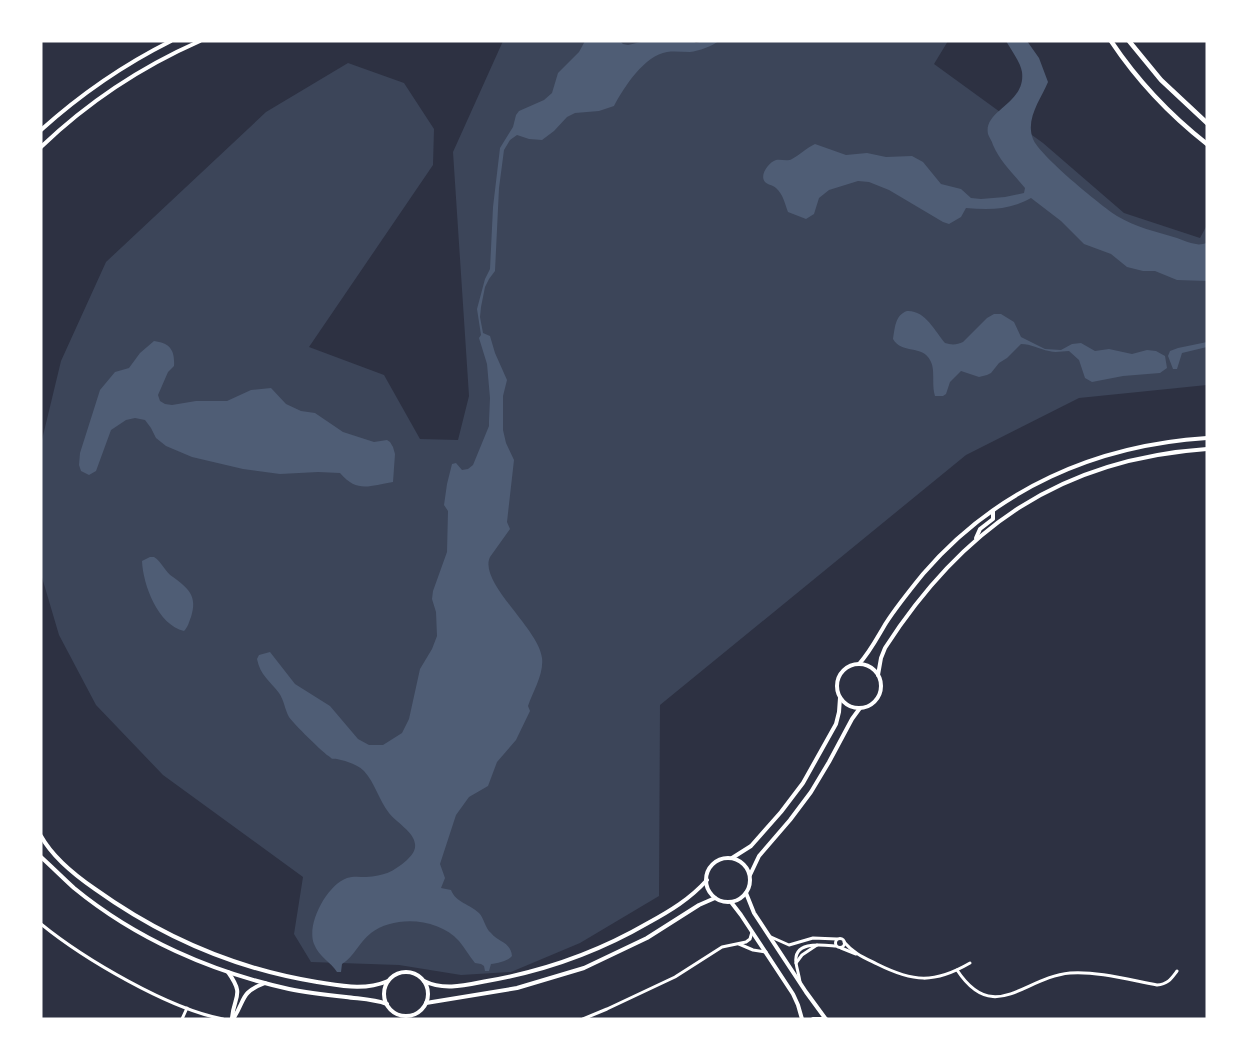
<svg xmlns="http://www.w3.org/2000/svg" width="1248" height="1060" viewBox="0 0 1248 1060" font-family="'PT Serif',serif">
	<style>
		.green { fill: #3c4559 }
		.water { fill: #4f5d75 }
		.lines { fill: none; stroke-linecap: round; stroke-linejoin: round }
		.minor { stroke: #fff; stroke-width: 3 }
		.tertiary { stroke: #fff; stroke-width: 4 }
		.secondary { stroke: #fff; stroke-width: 4.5 }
	</style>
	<rect width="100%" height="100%" fill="#2d3142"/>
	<polygon class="green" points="503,41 948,41 934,64 1043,143 1124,213 1200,238 1207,225 1207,385 1079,398 966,455 660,705 659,896 580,943 511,972 461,975 399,965 311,962 294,934 303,877 163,775 96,705 59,635 41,574 41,444 61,361 106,262 266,112 348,63 404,83 434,129 433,165 309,347 384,375 420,439 458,440 469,396 453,152"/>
	<g class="water">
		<path d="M585,41H620L623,44L628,45L645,41H693L696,43L703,41H719C712,46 699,51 690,52C682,52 675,51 667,52C645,55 624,87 614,106L599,111L575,113L567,117L554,131L542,140L529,139L517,135L510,140L504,150L499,188L495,271L489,279L485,287L481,307L480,317L483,333L490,336L495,353L507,380L503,396V430L506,443L514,460L507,522L510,529L490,557C478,582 539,629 542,658C544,674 533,691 528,706L530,711L516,740L497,762L488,786L469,797L456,815L440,864L445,878L441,888L451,890C456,903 470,904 479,913C484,918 485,928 491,933C498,942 511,942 512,956C508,961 498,963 491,964L489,971H485L484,966L481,964L475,963C469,956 465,948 459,941C438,918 395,915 371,933C359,942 354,957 342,964L341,972H337C331,962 319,957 314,944C306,924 327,885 347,878C353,876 360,877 366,877C384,876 393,872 407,860C411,856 416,851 415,844C414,832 396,822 389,813C379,800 375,783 364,771C357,764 346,761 337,759C332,758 333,760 330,757C324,754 292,722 289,717C285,710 284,700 279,693C270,681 260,675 257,659L259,655L270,652L295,684L330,706L358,739L369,745H383L402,733L409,719L420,669L432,649L437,636L436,612L432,599L433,591L447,552L448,511L444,505L447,484L452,464L456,463L462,470L468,469L473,465L489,426V421L490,398L487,364L479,338L481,335L477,309L485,279L490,269L493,207L500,148L513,127L516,115L519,111L544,100L552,93L558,73L579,52Z"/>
		<path d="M1006,41H1027L1039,58L1048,82C1041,99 1025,119 1033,139C1039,155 1100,205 1117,216C1135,227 1157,232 1177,238C1183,240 1189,243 1196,244C1199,245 1203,244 1207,243V281L1177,280L1155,271H1143L1127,267L1111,254L1084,244L1061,221L1031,198C1010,210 990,210 966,208L961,217L949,224L943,222L889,190L869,182L858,181L829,190L819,198L814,214L806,219L788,212C785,204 783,194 776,188C773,185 768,185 765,182C759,175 769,162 776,160C782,159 787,162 792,159C800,155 806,148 815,144L846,155L867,153L886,157L912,156L923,162L941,184L961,189L971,198L981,199L1005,197L1024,193L1025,188C1013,173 1001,163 993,145C992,141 989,137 988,134C983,110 1026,104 1022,72C1020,61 1011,50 1006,41Z"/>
		<path d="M907,311C925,310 935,331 945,343C951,345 957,345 963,342L987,318L994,314H1001L1014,322L1021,337L1045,349L1061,350L1072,344L1081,343L1095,351L1109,349L1132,354L1147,350L1156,351L1165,356L1167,368L1160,373L1123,376L1092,382L1085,378L1079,360L1069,351C1062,351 1056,353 1049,351C1039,349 1031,344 1021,344L1007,358L999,363L991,373L987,375L979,377L961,371L950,382L946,394L943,396H935C931,384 936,370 930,360C923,345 901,354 893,339C895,328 895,315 907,311Z"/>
		<path d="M154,341C170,343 175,350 174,366L168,372L158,395L160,401L165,404L172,405L196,401H227L251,390L271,388L286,404L301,411L315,413L343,432L374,442L387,440L390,442L393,447L395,454L393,482C369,486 357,493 340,473L318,472L280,474L243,469L192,457L166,446L156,438L151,428L145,420L135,418L126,420L111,430L96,471L89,475L81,471L79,465L80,453L100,390L115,372L129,368L140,353Z"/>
		<polygon points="1207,342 1207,347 1182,353 1177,369 1173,369 1168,356 1170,351 1178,348"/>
		<path d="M150,557H154C162,562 165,572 173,577C188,588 198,596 191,617C189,622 188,627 184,631C158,625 143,585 142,561Z"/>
	</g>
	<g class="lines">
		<g class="minor">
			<path d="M41,924C84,959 169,1009 223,1019"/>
			<polyline points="771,937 789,945 813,938 837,939"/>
			<circle cx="840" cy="943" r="4.5"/>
			<path d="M844,942C853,953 865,958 877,964C913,982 934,984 970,963"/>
			<polyline points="739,944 753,950 766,952"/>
			<polyline points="841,948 856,954"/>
			<polyline points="796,963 802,955 817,945"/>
			<path d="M957,970C994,1026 1024,977 1070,973C1097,971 1130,980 1157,985C1168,984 1171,979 1177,971"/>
			<path d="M800,982C799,975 797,969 796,963C793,940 823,945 836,946"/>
			<polyline points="182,1019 187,1008"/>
			<polyline points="583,1019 607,1009 675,977 722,947 746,942 750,939 752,932"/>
		</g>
		<g class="tertiary">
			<path d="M41,130C81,94 123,65 171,41"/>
			<path d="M41,147C88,102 141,67 200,41"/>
			<polyline points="976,538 980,529 993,519 993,511"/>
			<path d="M859,664C870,652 877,638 886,623C897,606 910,590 923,574C996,489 1096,445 1207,438"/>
			<circle cx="859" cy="686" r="22"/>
			<path d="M878,675L881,658L885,648C963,527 1061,459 1207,449"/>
			<path d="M41,836C52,856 76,876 95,889C162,937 236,969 317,982C343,986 364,991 388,981"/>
			<path d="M41,857C52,867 63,878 74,888C136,939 212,972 289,989C308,993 327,995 346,997C360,999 373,999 387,1004"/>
			<polyline points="732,858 751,846 781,812 803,783 836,724 839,712 840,698"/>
			<circle cx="728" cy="880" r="22"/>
			<polyline points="750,875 759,856 790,820 811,792 829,762 852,719 860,708"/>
			<polyline points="746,893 754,913 806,992 825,1018"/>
			<polyline points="731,902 741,915 793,994 798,1005 802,1019"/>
			<path d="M228,972C245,996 234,995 232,1018"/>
			<circle cx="406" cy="994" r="22"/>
			<path d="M424,981C444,991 466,985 487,981C545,971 598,952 648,923C670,911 690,899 707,880"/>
			<polyline points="426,1003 517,988 584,968 647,938 699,905 715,898"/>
			<path d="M233,1019C246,1000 239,993 265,983"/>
			<polyline points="813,1019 826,1019"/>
		</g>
		<g class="secondary">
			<path d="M1111,41C1137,80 1170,115 1207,144"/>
			<polyline points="1129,41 1161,80 1207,123"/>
		</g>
	</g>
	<rect width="1248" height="1060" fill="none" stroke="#ffffff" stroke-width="85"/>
</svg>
